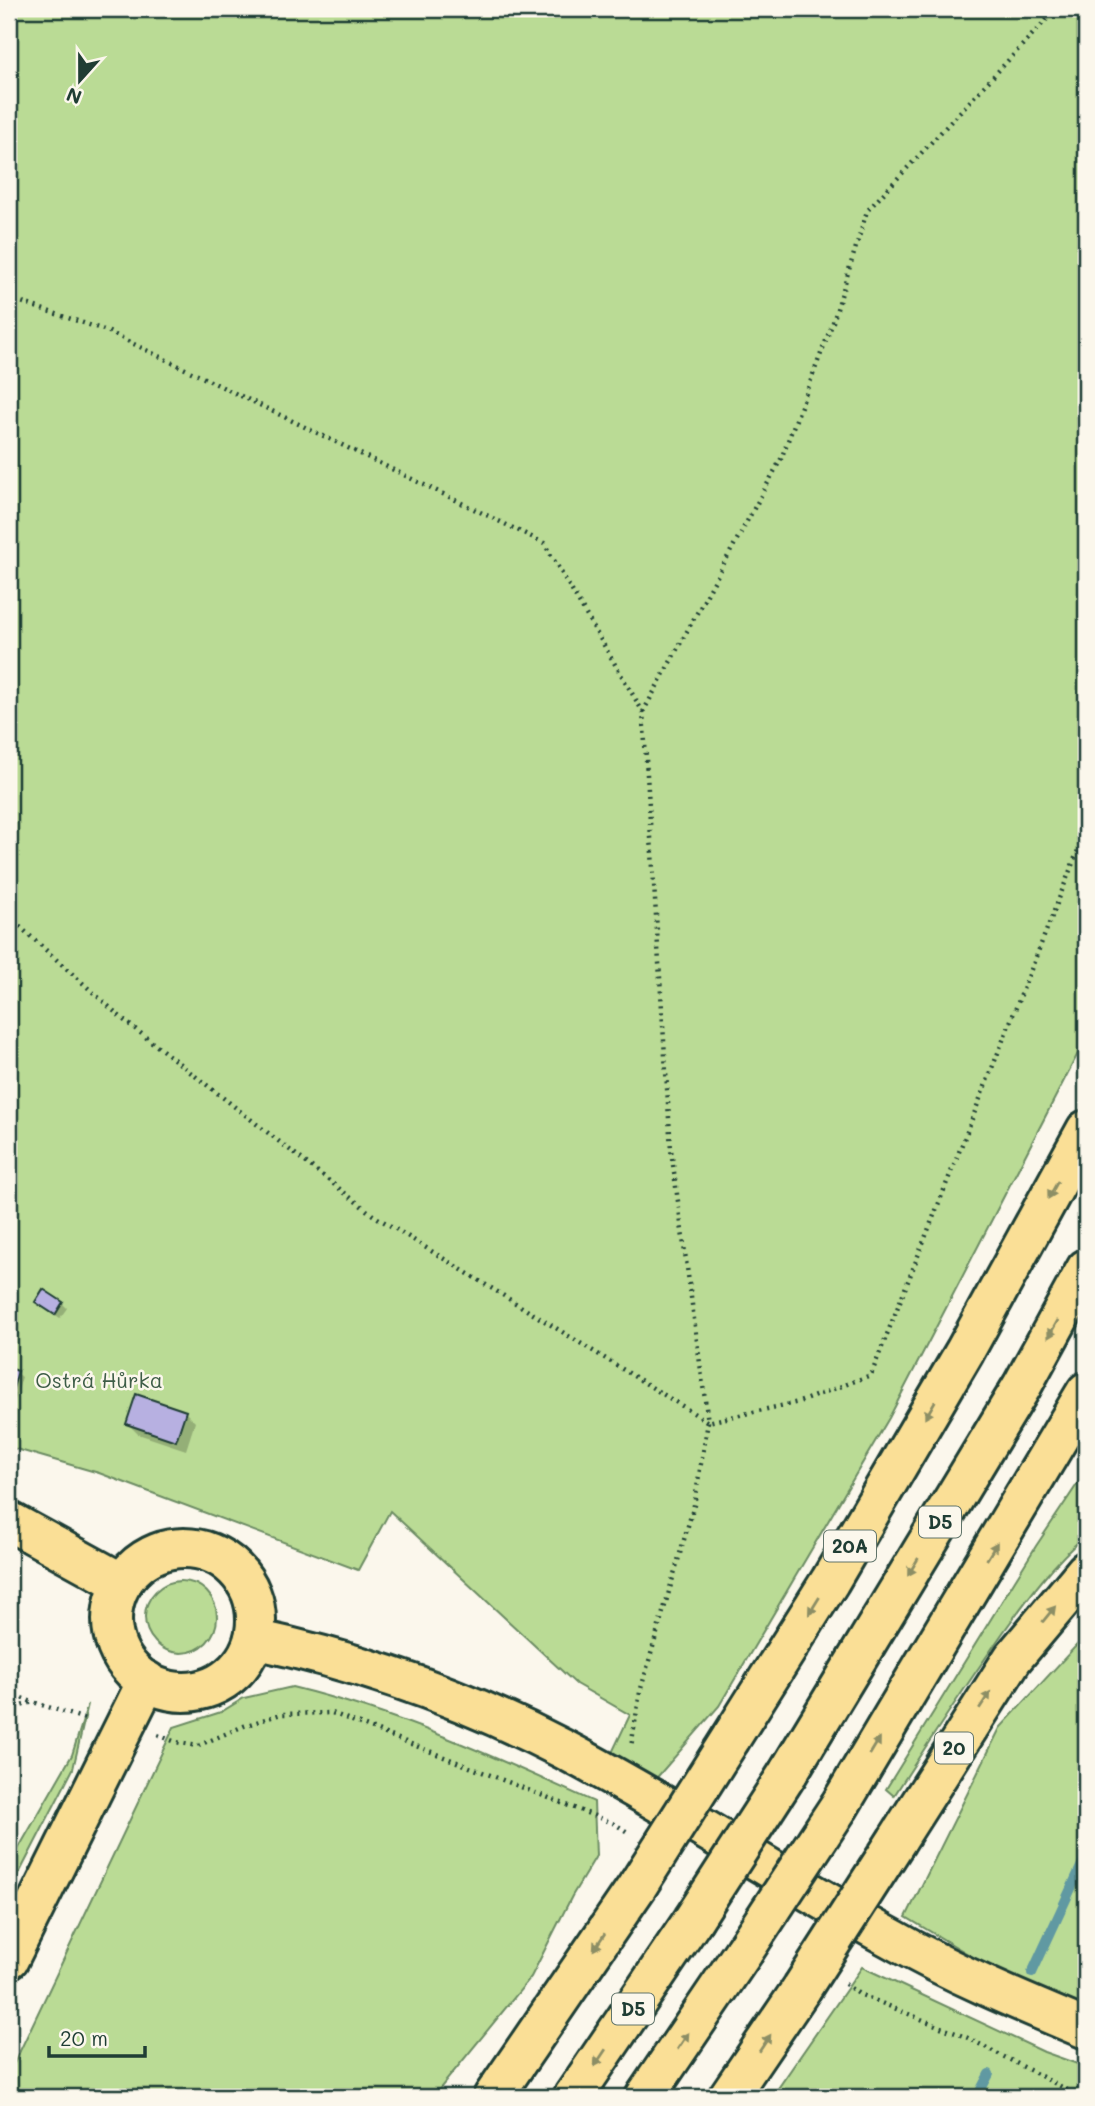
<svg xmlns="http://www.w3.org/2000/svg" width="1095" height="2106" viewBox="0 0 1095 2106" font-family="Mali,sans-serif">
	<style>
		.green { fill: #badb95; stroke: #6c8c64; stroke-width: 2 }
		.shadow { fill: #0003 }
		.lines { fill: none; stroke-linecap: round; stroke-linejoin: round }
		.stream { stroke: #6099a2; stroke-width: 10 }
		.building { fill: #b7b0e1; stroke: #1f3d34; stroke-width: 2 }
		.major-casing { stroke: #1f3d34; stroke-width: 44 }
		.highway-casing { stroke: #1f3d34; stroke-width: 44 }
		.path { stroke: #1f3d34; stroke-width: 4.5; stroke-dasharray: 2 5; stroke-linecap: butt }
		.major { stroke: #fadf96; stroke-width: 38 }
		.highway { stroke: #fadf96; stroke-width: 38 }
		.highway-bridge-casing { stroke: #1f3d34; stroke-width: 44; stroke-linecap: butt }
		.highway-bridge { stroke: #fadf96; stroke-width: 38 }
		.oneway { fill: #8c8e65 }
		.labels { text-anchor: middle; stroke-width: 5; stroke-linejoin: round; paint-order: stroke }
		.shield { fill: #fbf7ec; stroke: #61756b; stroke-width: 2 }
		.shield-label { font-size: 19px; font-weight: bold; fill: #1f3d34 }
		.park-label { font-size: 21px; fill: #3e5d47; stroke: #fbf7ec }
	</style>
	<rect width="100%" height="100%" fill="#fbf7ec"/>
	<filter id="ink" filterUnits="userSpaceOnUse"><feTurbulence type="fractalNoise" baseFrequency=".0143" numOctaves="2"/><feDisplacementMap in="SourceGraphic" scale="14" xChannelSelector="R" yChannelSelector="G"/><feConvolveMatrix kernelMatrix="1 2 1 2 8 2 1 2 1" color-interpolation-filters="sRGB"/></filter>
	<g filter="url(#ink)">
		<g class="green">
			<polygon points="9,9 1086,9 1086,1038 889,1418 719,1706 653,1782 609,1759 630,1715 576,1684 390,1511 358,1570 99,1473 9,1447"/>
			<path d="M1086,1471V1535C1054,1562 1027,1599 1002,1634C965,1687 929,1741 894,1796L886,1789L1036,1546Z"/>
			<circle cx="181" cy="1617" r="36"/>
			<polygon points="1086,1635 1086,2007 1000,1973 906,1917 1000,1728"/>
			<path d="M292,1687C399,1713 495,1757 594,1802L596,1856L572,1896L531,1977L433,2097H9V2074L174,1727L221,1712L244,1698Z"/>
			<polygon points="88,1704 73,1769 9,1893 9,1865 72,1755"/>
			<polygon points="862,1967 1044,2052 1086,2067 1086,2097 772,2097"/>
		</g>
		<g class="shadow">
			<polygon points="37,1302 62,1303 67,1308 60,1318"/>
			<polygon points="9,1370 17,1373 22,1377 9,1420"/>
			<polygon points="185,1412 195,1422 186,1450 138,1434 128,1424"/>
		</g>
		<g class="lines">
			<g class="stream">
				<polyline points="1032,1973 1086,1856"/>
				<polyline points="977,2097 989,2074"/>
			</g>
		</g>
		<g class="building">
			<polygon points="43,1289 63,1302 55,1315 35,1302"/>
			<polygon points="9,1368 18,1371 9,1402"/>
			<polygon points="136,1394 186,1411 176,1441 126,1424"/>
		</g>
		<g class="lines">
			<g class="major-casing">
				<g id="major">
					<polyline points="9,1521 122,1583"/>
					<circle cx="184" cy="1620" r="72"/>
					<path d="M254,1639C361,1662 465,1698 563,1749C674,1807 779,1877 889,1937C952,1973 1019,2001 1086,2029"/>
				</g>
			</g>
			<g class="highway-casing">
				<g id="highway">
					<polyline points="731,1738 830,1581 965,1351 1086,1130"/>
					<polyline points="788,1773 1022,1386 1086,1269"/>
					<polyline points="840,1805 1086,1392"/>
					<polyline points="897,1840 1013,1658 1086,1571"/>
					<polyline points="9,1959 147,1681"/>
					<polyline points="493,2097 638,1885"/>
					<polyline points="573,2097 693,1920"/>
					<polyline points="645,2097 744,1951"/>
					<polyline points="728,2097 802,1988"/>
				</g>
			</g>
			<g class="path">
				<polyline points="9,298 107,331 544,543 643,712 671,1150 708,1422 694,1505 640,1692 631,1747"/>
				<polyline points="643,712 781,459 833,322 867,211 1046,20 1060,9"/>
				<polyline points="9,917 125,1021 373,1215 708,1422 799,1402 871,1375 1086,830"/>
				<polyline points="9,1693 32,1702"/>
				<polyline points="9,1710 33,1702 88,1720"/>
				<polyline points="158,1735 176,1742 197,1746 244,1726 281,1714 332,1713 615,1824 629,1833"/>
				<polyline points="845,1984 859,1994 968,2038 1081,2097"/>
			</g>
			<use href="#major" class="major"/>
			<use href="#highway" class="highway"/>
			<g class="highway-bridge-casing">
				<g id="highway-bridge">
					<polyline points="638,1885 731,1738"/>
					<polyline points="693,1920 788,1773"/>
					<polyline points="744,1951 840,1805"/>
					<polyline points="802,1988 897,1840"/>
				</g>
			</g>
			<use href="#highway-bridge" class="highway-bridge"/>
		</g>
		<defs><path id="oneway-solid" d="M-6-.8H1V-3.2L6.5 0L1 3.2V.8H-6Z" transform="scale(1.75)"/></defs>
		<g class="oneway">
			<use href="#oneway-solid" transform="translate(1053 1190) rotate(119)"/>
			<use href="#oneway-solid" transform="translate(1053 1329) rotate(119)"/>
			<use href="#oneway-solid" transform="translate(930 1410) rotate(120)"/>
			<use href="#oneway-solid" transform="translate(992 1551) rotate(-59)"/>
			<use href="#oneway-solid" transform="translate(913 1567) rotate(121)"/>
			<use href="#oneway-solid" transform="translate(814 1606) rotate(122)"/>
			<use href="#oneway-solid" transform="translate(1049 1614) rotate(-51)"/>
			<use href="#oneway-solid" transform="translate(985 1700) rotate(-57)"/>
			<use href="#oneway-solid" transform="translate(875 1746) rotate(-59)"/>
			<use href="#oneway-solid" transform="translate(599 1942) rotate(124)"/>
			<use href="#oneway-solid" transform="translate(683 2041) rotate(-56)"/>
			<use href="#oneway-solid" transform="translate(765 2043) rotate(-56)"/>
			<use href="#oneway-solid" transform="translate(600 2058) rotate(124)"/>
		</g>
	</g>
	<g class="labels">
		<g class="shield">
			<rect x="919" y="1506.5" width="42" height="31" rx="5"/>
			<rect x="824" y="1530.5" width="52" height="31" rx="5"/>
			<rect x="935" y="1732.5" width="38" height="31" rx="5"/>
			<rect x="612" y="1993.5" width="42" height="31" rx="5"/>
		</g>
		<g class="shield-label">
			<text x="940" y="1529">D5</text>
			<text x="850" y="1553">20A</text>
			<text x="954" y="1755">20</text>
			<text x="633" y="2016">D5</text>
		</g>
		<g class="park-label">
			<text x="99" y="1388">Ostrá Hůrka</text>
		</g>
	</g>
	<rect width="1095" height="2106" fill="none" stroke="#fbf7ec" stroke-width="35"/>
	<rect x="18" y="18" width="1060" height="2071" fill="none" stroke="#1f3d34" stroke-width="2.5" filter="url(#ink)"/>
	<g transform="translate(80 80) rotate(201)" stroke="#fbf7ec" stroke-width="5" paint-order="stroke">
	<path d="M0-5L12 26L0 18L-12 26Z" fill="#1f3d34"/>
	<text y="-10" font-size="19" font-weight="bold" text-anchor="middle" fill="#1f3d34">N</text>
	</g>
	<path d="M49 2046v10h96v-10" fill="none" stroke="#1f3d34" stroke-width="3.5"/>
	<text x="60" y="2046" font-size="21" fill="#1f3d34" stroke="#fbf7ec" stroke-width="5" paint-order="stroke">20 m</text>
</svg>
